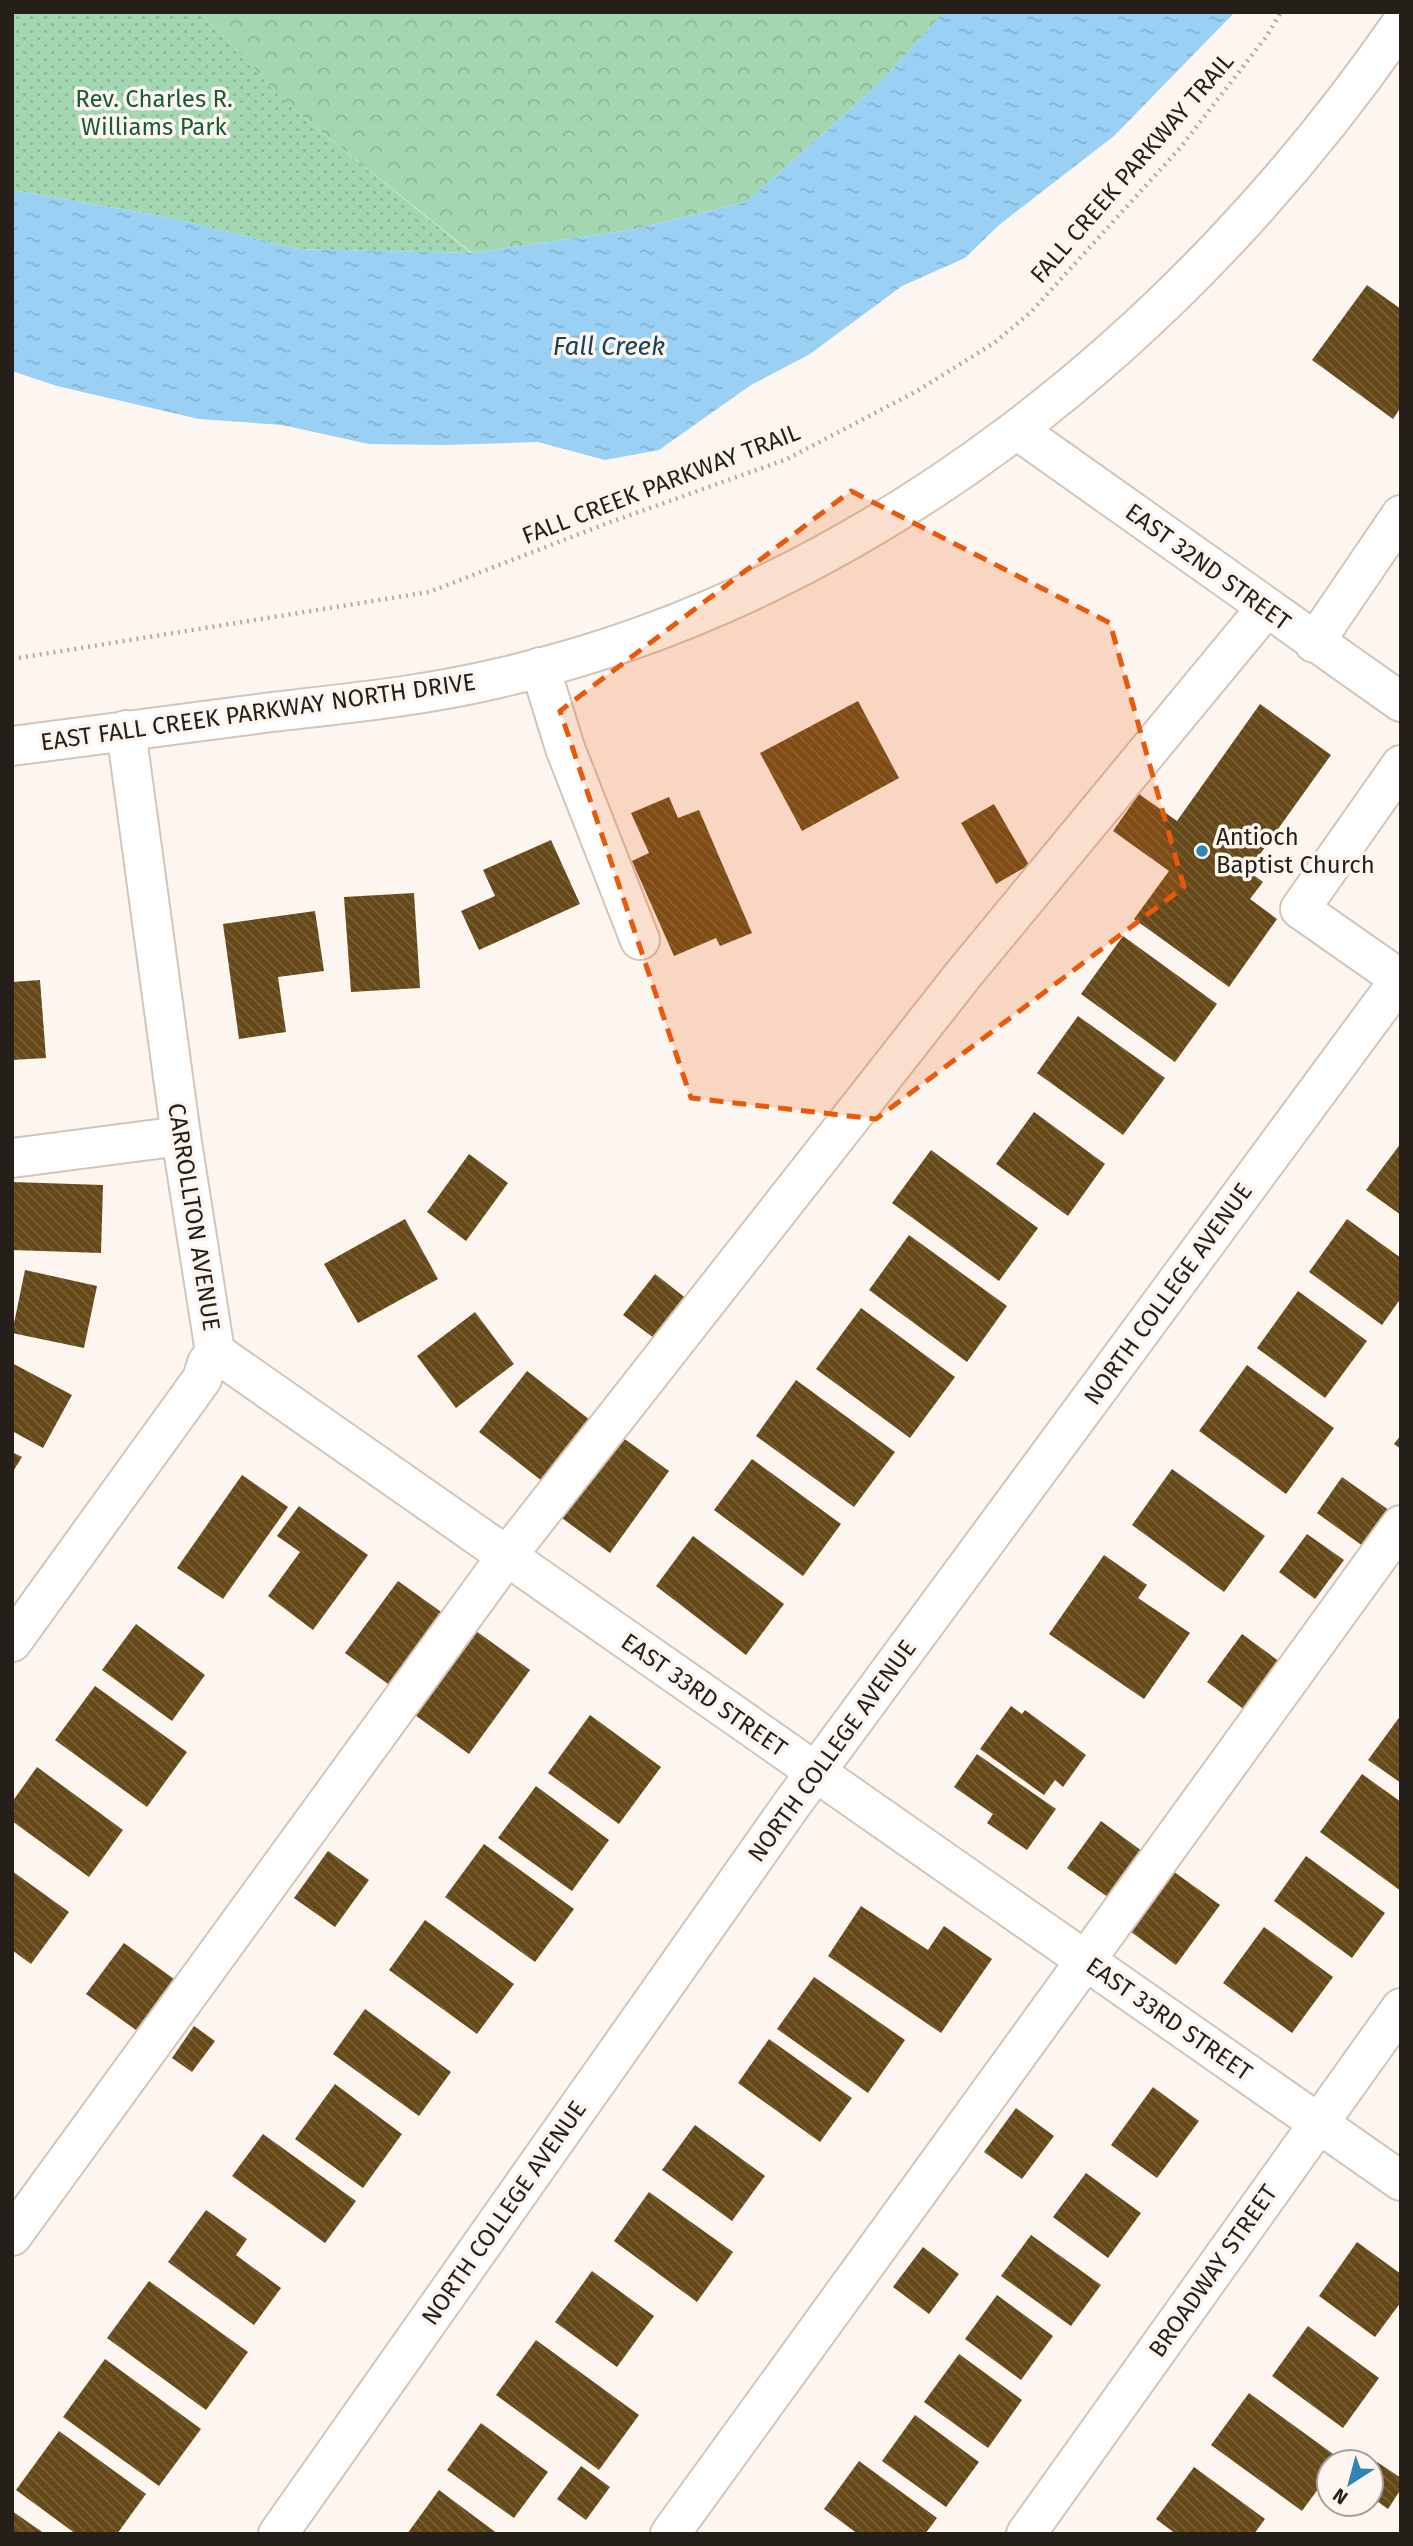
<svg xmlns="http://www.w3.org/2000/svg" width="1413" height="2546" viewBox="0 0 1413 2546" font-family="'Fira Sans',sans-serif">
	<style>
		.forest { fill: url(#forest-crowns) }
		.park { fill: url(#park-dots) }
		.water { fill: url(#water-ripples) }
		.building { fill: url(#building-back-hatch) }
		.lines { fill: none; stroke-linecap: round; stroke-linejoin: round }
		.minor-casing { stroke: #d6c4b6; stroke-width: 42 }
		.major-casing { stroke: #d6c4b6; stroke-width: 42 }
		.path { stroke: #b3aba5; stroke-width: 4.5; stroke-dasharray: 2 5; stroke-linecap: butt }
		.minor { stroke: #fff; stroke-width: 38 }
		.major { stroke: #fff; stroke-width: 38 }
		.marked { fill: #e8590c; fill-opacity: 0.2; stroke: #e8590c; stroke-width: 5; stroke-dasharray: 14 9; stroke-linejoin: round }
		.poi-dot { fill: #3085b5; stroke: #fdf5ef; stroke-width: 2.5 }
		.labels { text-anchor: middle; stroke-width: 7; stroke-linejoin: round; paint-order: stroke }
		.park-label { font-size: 24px; fill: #185c35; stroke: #fdf5ef }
		.street-label { font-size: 24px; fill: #251f19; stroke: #fdf5ef }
		.poi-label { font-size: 24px; fill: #251f19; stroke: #fdf5ef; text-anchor: start }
		.water-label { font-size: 26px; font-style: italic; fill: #18425a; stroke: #fdf5ef }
	</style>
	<defs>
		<pattern id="forest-crowns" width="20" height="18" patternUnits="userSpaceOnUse" patternTransform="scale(1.75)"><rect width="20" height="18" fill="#a2d7b2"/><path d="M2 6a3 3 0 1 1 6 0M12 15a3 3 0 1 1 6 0" fill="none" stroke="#8bb898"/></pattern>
		<pattern id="park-dots" width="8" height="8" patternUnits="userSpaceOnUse" patternTransform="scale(1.75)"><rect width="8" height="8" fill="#a2d7b2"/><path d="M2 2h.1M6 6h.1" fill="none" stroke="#8bb898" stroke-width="1.8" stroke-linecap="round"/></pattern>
		<pattern id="water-ripples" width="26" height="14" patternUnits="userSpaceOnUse" patternTransform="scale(1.75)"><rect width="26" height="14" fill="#99d0f3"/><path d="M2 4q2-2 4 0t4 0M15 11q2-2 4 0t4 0" fill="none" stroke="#84b2d0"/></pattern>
		<pattern id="building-back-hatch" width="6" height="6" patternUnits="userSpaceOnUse" patternTransform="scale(1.75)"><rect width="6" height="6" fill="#664918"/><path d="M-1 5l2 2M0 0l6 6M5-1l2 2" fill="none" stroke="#786038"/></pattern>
	</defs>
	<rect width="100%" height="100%" fill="#fdf5ef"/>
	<polygon class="forest" points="200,12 944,12 881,82 746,202 631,230 472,253 288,105"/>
	<polygon class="park" points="12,12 200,12 288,105 471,253 298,249 172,218 12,190"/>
	<polygon class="water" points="944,12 1235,12 1114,136 999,225 965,258 902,286 810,354 751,385 659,450 605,460 538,442 445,445 369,444 282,425 199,419 57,386 12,371 12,190 172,218 298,249 472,253 631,230 746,202 881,82"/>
	<g class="building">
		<polygon points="1367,285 1401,309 1401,407 1393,419 1312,360"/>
		<polygon points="858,701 899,778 802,831 760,753"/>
		<polygon points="1260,704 1331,755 1248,871 1263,882 1250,899 1277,919 1229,987 1134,919 1169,871 1113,831 1139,794 1177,821"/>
		<polygon points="669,797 678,818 699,810 752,933 720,946 716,938 674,956 632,861 649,853 631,813"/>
		<polygon points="994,804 1029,865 996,884 961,823"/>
		<polygon points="551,840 580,904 479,950 461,911 495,896 483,870"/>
		<polygon points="414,893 420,988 351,992 344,897"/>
		<polygon points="315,911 324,971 278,977 286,1032 239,1039 223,924"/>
		<polygon points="1123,936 1217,1004 1175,1062 1081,994"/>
		<polygon points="40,980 46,1058 12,1060 12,982"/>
		<polygon points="1078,1016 1165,1078 1123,1135 1037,1073"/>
		<polygon points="1034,1112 1105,1164 1068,1216 996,1164"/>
		<polygon points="1401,1143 1401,1215 1366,1190"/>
		<polygon points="931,1150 1038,1228 999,1281 892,1203"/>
		<polygon points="469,1154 508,1183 466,1241 427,1212"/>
		<polygon points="12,1182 103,1185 101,1253 12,1250"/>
		<polygon points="405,1219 438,1279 358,1323 324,1264"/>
		<polygon points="1347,1219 1401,1258 1401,1298 1382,1325 1309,1272"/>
		<polygon points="909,1235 1007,1306 967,1362 869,1290"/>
		<polygon points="25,1270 97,1286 84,1348 12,1333"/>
		<polygon points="655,1274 692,1303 662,1344 623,1315"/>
		<polygon points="1298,1291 1367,1341 1325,1398 1257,1348"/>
		<polygon points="861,1308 955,1377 910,1438 816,1369"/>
		<polygon points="475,1312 514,1364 456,1408 417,1356"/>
		<polygon points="12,1363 72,1395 43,1448 12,1431"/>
		<polygon points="1247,1365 1334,1428 1286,1494 1199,1431"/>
		<polygon points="527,1371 590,1420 542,1481 479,1432"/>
		<polygon points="796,1380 895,1452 854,1507 756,1436"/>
		<polygon points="619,1435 669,1471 610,1553 559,1516"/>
		<polygon points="1401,1435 1401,1449 1394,1444"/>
		<polygon points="12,1452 22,1457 12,1473"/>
		<polygon points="752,1459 841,1524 803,1576 714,1510"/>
		<polygon points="1172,1469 1265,1536 1224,1592 1132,1525"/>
		<polygon points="242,1475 288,1507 223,1599 177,1568"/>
		<polygon points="1342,1477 1393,1513 1367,1549 1317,1513"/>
		<polygon points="299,1506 368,1555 313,1630 268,1596 300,1552 277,1536"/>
		<polygon points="1307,1534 1344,1560 1315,1599 1279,1572"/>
		<polygon points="693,1536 784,1604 746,1655 656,1586"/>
		<polygon points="1104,1555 1147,1585 1138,1598 1190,1633 1144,1699 1049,1634"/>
		<polygon points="398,1581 444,1614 391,1686 345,1653"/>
		<polygon points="136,1624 205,1675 172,1721 102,1670"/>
		<polygon points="476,1631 530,1670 469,1754 415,1715"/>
		<polygon points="1242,1634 1280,1662 1245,1710 1207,1682"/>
		<polygon points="95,1686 187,1752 147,1807 55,1740"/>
		<polygon points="1011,1706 1022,1714 1025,1710 1086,1755 1063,1787 1055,1780 1044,1795 980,1749"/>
		<polygon points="590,1715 661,1767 619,1824 548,1773"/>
		<polygon points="1401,1715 1401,1783 1368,1760"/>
		<polygon points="977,1754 1056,1809 1027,1850 987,1823 993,1814 954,1787"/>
		<polygon points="37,1767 123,1830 89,1877 12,1821 12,1802"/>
		<polygon points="1362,1774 1401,1802 1401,1891 1320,1832"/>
		<polygon points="536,1786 609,1840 572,1891 498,1838"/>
		<polygon points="1101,1821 1146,1854 1112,1900 1067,1868"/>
		<polygon points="484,1844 574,1909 535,1962 445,1897"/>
		<polygon points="328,1851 369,1880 335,1927 294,1898"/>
		<polygon points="1306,1856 1385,1913 1352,1958 1274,1901"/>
		<polygon points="1170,1869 1220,1905 1176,1965 1127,1929"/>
		<polygon points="12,1871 69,1912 31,1964 12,1950"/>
		<polygon points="861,1906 928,1950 944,1926 992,1959 941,2033 828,1956"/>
		<polygon points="425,1920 514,1984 477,2034 389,1970"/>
		<polygon points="1264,1927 1333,1977 1292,2033 1223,1983"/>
		<polygon points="124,1943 174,1979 136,2030 86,1994"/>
		<polygon points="814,1977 905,2040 868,2093 777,2029"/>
		<polygon points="365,2009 451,2072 419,2116 333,2054"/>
		<polygon points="194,2026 215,2041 192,2072 172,2058"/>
		<polygon points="769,2039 852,2098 820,2142 738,2083"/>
		<polygon points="335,2084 402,2134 363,2188 295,2139"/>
		<polygon points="1153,2087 1199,2121 1157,2178 1111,2145"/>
		<polygon points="1016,2108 1054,2136 1022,2179 984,2152"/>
		<polygon points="695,2125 765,2176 732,2221 662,2170"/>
		<polygon points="263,2134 356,2201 325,2243 232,2176"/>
		<polygon points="1086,2173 1141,2213 1108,2258 1053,2217"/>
		<polygon points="649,2192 733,2252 697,2302 614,2241"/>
		<polygon points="206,2210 247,2239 236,2255 281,2288 254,2325 168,2262"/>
		<polygon points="1031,2235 1101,2285 1071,2326 1001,2276"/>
		<polygon points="1357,2242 1401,2274 1401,2302 1375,2337 1319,2296"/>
		<polygon points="923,2247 959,2274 929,2314 893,2287"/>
		<polygon points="592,2271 654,2316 617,2367 555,2322"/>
		<polygon points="149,2281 248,2352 206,2410 107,2338"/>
		<polygon points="997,2295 1053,2336 1021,2380 965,2339"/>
		<polygon points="1308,2326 1379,2378 1343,2428 1272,2376"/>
		<polygon points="536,2340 639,2415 599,2470 496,2395"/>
		<polygon points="959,2354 1022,2400 988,2448 924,2402"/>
		<polygon points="105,2359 201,2429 159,2486 63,2417"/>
		<polygon points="1249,2393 1340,2459 1338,2462 1329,2462 1329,2474 1302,2511 1211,2445"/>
		<polygon points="915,2415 979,2462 946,2507 882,2461"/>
		<polygon points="481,2423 548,2472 514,2518 447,2470"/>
		<polygon points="59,2431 146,2494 117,2534 76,2534 16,2490"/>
		<polygon points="859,2461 937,2518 925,2534 858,2534 824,2509"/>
		<polygon points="1377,2462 1401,2478 1401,2489 1388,2509 1371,2497 1371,2471"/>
		<polygon points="581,2466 610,2487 586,2520 557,2499"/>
		<polygon points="1194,2467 1265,2519 1254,2534 1176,2534 1156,2519"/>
		<polygon points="439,2490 498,2534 407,2534"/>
		<polygon points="12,2511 45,2534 12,2534"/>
	</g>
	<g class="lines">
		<g class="minor-casing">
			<g id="minor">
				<polyline points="1017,430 1401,702"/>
				<polyline points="1314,643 1401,515"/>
				<polyline points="540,667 565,748 640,940"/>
				<polyline points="1400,979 1300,909 1401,765"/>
				<polyline points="12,1158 181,1136"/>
				<polyline points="215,1352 1401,2181"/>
				<polyline points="12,1642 202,1379 207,1363 215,1352 181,1136 126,730"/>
				<polyline points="12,2236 506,1557 963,975 1266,608"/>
				<polyline points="670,2534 1401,1525"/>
				<polyline points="1026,2534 1401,2008"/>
			</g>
		</g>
		<g class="major-casing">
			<g id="major">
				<path d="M12,746C99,734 186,723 272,712C349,703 424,696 499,678C870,594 1188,332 1401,24"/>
				<polyline points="278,2534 792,1804 1401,978"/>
			</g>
		</g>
		<polyline class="path" points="12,659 429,592 608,523 787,459 917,391 994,343 1031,312 1180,148 1266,37 1281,12"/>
		<use href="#minor" class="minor"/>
		<use href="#major" class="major"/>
	</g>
	<path class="marked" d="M851,491L1110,623L1184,887L876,1119L691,1098L560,711Z"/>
	<circle class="poi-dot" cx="1202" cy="851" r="7"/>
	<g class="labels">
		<g class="park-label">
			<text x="154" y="107">Rev. Charles R.<tspan x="154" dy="28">Williams Park</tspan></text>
		</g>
		<g class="street-label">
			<text transform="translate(1132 168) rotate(-49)" y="8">FALL CREEK PARKWAY TRAIL</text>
			<text transform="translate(661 484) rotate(-21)" y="8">FALL CREEK PARKWAY TRAIL</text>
			<text transform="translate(1208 567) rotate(36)" y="8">EAST 32ND STREET</text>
			<text transform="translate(258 712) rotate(-8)" y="8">EAST FALL CREEK PARKWAY NORTH DRIVE</text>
			<text transform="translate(194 1217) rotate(81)" y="8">CARROLLTON AVENUE</text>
			<text transform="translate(1168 1294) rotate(-54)" y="8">NORTH COLLEGE AVENUE</text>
			<text transform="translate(704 1695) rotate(35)" y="8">EAST 33RD STREET</text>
			<text transform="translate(832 1751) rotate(-54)" y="8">NORTH COLLEGE AVENUE</text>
			<text transform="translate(1169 2019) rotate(35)" y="8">EAST 33RD STREET</text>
			<text transform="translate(504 2213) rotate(-55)" y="8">NORTH COLLEGE AVENUE</text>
			<text transform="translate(1213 2271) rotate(-55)" y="8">BROADWAY STREET</text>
		</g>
		<g class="poi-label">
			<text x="1216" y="845">Antioch<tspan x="1216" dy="28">Baptist Church</tspan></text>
		</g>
		<g class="water-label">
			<text x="609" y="355">Fall Creek</text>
		</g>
	</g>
	<rect width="1413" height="2546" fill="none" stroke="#251f19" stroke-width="28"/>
	<g transform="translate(1350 2483) rotate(216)"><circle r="33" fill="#fdf5ef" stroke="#a79f99" stroke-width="2"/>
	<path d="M0-5L12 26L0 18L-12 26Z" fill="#3085b5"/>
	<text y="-10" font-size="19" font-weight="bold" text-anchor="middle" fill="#251f19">N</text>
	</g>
</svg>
